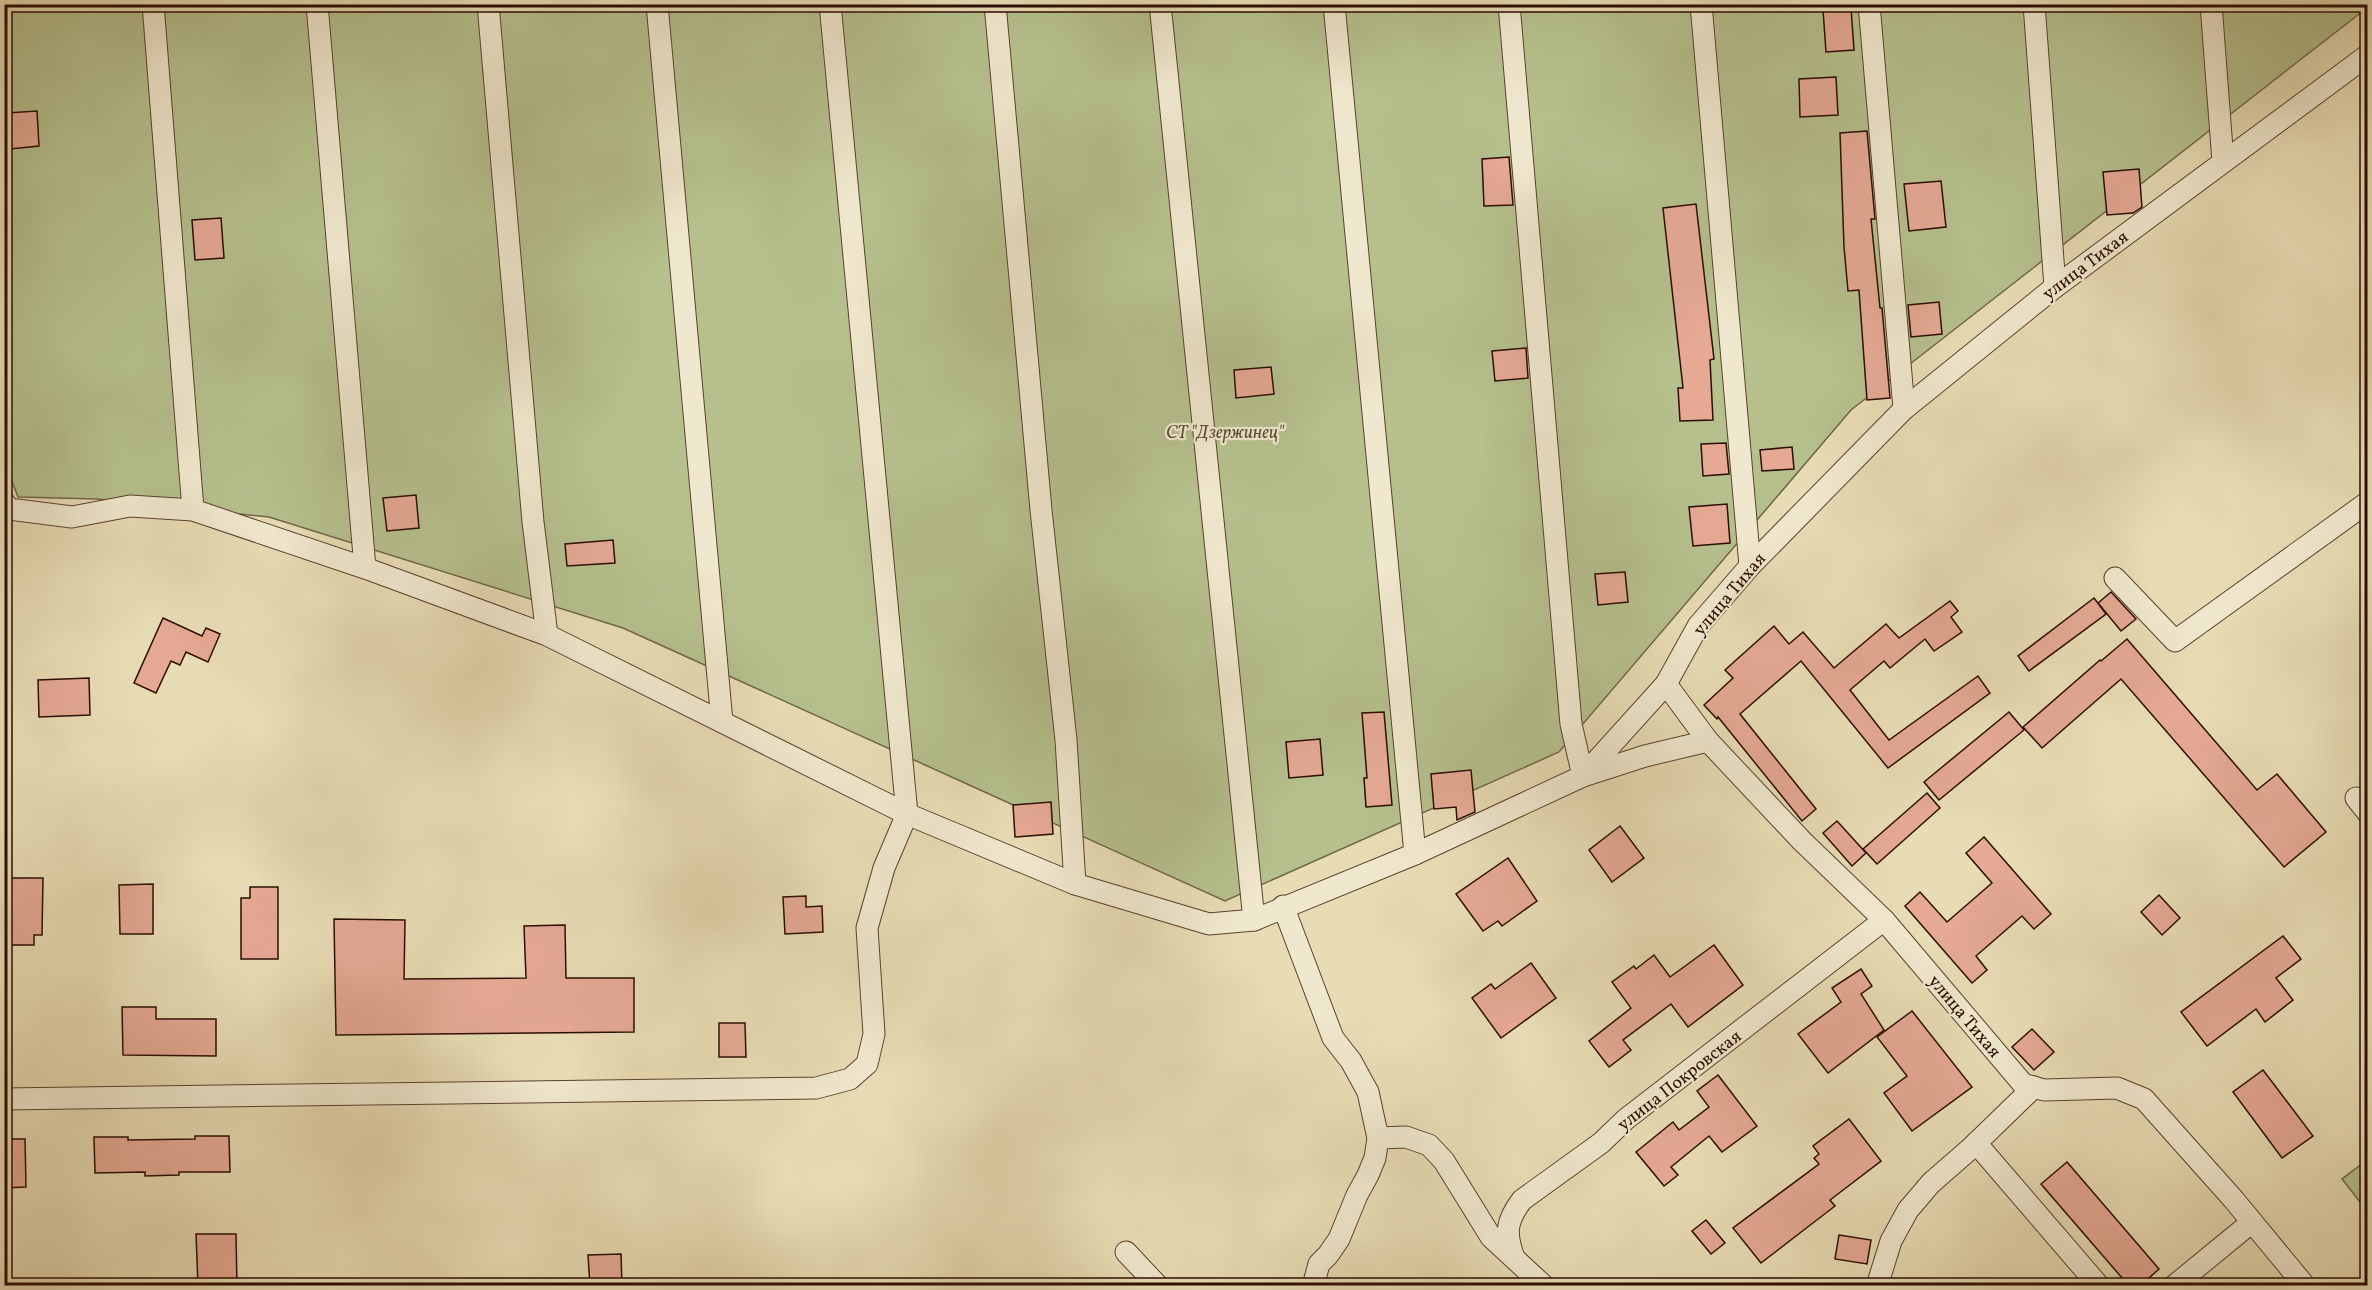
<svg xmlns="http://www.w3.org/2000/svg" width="2372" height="1290" viewBox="0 0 2372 1290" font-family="Vollkorn,serif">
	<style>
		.green { fill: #b5c08d; stroke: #706648; stroke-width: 1.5 }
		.building { fill: #e5a994; stroke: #2b0d03; stroke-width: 1.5 }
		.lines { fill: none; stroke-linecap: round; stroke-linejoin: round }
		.minor-casing { stroke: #5a412f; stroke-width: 23 }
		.minor { stroke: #f0e8ce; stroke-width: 21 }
		.labels { text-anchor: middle; stroke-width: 4.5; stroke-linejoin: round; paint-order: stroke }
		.street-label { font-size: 18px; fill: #2b0d03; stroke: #f0e8ce }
		.park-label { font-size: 18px; font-style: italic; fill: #5b4c33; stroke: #f0e8ce }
	</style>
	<rect width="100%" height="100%" fill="#e8dcb4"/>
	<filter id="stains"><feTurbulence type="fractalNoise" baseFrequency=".00333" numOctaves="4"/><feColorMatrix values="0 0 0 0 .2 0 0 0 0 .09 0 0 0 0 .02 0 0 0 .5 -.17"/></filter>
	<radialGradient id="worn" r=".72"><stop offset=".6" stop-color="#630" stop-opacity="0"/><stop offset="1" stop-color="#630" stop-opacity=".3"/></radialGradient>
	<g class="green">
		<polygon points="2367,4 2368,7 1851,410 1559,752 1225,901 623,628 269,517 97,499 18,497 6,466 9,392 4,337 4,5"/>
		<polygon points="2367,1160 2367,1211 2342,1179"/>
	</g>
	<g class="building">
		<polygon points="1851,8 1854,50 1826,52 1823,10"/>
		<polygon points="1836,77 1838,115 1800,117 1799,79"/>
		<polygon points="37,111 39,146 10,149 7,113"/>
		<polygon points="1867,131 1875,219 1871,219 1880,308 1882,308 1890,398 1867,400 1859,290 1848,291 1844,247 1840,133"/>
		<polygon points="1509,157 1513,205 1484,206 1482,159"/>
		<polygon points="2139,169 2142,207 2133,213 2107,215 2103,172"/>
		<polygon points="1941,181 1946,227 1909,231 1904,184"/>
		<polygon points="1696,204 1714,359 1710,360 1713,420 1680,421 1678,388 1683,388 1663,208"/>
		<polygon points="221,218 224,258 195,260 192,220"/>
		<polygon points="1939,302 1942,334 1911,337 1908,305"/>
		<polygon points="1526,348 1528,378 1495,381 1492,351"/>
		<polygon points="1271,367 1274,394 1236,398 1234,370"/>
		<polygon points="1726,443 1729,474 1703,476 1701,444"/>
		<polygon points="1792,447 1794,469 1762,471 1760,450"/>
		<polygon points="416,495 419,528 387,531 383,498"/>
		<polygon points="1727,504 1730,543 1693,546 1689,507"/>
		<polygon points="613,540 615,563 567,566 565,544"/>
		<polygon points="1625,572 1628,602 1598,605 1595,574"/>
		<polygon points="2111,592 2136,619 2121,631 2098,603"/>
		<polygon points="2094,598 2106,614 2029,671 2018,656"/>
		<polygon points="1950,601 1958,611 1951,617 1962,632 1934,651 1925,639 1890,668 1884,661 1850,690 1889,740 1978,676 1990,693 1888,768 1801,661 1740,714 1816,809 1802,821 1718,717 1717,719 1704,705 1733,678 1725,670 1774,626 1789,644 1803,632 1834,668 1886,624 1899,638"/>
		<polygon points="163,618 202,636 206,628 220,634 208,662 186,652 180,665 171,661 156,693 134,683"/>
		<polygon points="2127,639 2257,790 2277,774 2326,832 2284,867 2121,679 2042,748 2023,727 2100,660 2101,661"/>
		<polygon points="89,678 90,715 39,717 38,680"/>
		<polygon points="1384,712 1392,805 1366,807 1364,778 1367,778 1362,713"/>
		<polygon points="2009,712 2024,730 1939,800 1924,782"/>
		<polygon points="1320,739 1323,775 1289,778 1286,742"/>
		<polygon points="1471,770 1475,812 1457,820 1456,807 1434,809 1431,774"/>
		<polygon points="1927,793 1940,808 1877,864 1863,849"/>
		<polygon points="1051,802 1053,834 1015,837 1013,805"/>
		<polygon points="1837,821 1866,853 1852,866 1823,833"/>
		<polygon points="1620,826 1644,858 1612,882 1589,850"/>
		<polygon points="1984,837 2051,914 2034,929 2022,916 1976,956 1987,970 1972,983 1905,906 1920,892 1947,922 1992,883 1966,853"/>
		<polygon points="1508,858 1537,901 1502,926 1498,921 1483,931 1456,894"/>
		<polygon points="4,878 43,878 42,935 34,935 34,945 4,945"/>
		<polygon points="153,884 153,934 120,934 119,885"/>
		<polygon points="250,887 278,887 278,959 241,959 241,898 250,898"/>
		<polygon points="2159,895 2180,918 2162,935 2141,912"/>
		<polygon points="806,896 806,907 822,906 823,932 785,934 783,897"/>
		<polygon points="334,919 405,920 404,979 526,978 524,926 565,925 566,978 634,978 634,1032 336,1035"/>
		<polygon points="2283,936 2301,959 2276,978 2293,1000 2265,1022 2256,1009 2207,1046 2181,1012"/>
		<polygon points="1714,945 1743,985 1688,1027 1671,1004 1623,1040 1631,1050 1609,1067 1589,1041 1631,1008 1612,982 1634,966 1636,969 1654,955 1670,977"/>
		<polygon points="1531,963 1556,998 1501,1038 1472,998 1491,984 1495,989"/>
		<polygon points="1861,969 1872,986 1861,994 1884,1030 1828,1073 1798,1034 1841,1002 1832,988"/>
		<polygon points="122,1007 156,1007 156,1019 216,1019 216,1056 123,1055"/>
		<polygon points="1912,1011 1972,1087 1912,1131 1884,1093 1907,1076 1877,1037"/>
		<polygon points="719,1023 745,1023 746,1057 719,1057"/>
		<polygon points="2032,1029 2054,1052 2034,1070 2012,1047"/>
		<polygon points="2263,1070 2313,1136 2282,1158 2233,1092"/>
		<polygon points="1718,1075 1757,1126 1722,1152 1709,1136 1671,1167 1678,1175 1664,1186 1636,1152 1673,1122 1679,1130 1709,1107 1697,1091"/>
		<polygon points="1849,1119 1881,1161 1830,1200 1835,1206 1761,1263 1733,1228 1819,1164 1814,1158 1819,1154 1813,1146"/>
		<polygon points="195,1136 229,1136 230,1172 179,1172 179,1175 145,1176 145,1172 95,1173 94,1137 128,1137 128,1140 195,1139"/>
		<polygon points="4,1139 25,1139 26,1187 4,1188"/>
		<polygon points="2067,1162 2159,1269 2140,1286 2129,1286 2041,1184"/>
		<polygon points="1706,1220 1725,1243 1711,1254 1692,1231"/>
		<polygon points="196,1234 236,1234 237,1286 198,1286"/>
		<polygon points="1839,1235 1871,1240 1867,1264 1835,1259"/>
		<polygon points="621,1254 622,1286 590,1286 588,1255"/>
	</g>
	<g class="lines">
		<g class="minor-casing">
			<g id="minor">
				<polyline points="153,4 193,510"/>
				<polyline points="317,4 365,568"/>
				<polyline points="488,4 533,522 547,635"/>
				<polyline points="657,4 722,722"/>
				<polyline points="995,4 1041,510 1066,740 1075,884"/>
				<polyline points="1160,4 1254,920"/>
				<polyline points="1334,4 1415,854"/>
				<polyline points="1509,4 1571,724 1583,776 1666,684"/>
				<polyline points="1701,4 1750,566"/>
				<polyline points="1869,4 1904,409"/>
				<polyline points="2034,4 2055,287"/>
				<polyline points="2211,4 2223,162"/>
				<polyline points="4,502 9,509 72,517 130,506 193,510 365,568 547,635 907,814 1075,884 1209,924 1254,920 1415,854 1583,776 1645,756 1708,741"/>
				<polyline points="2115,578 2175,641 2368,502"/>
				<polyline points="2356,798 2368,813"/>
				<polyline points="1283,906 1333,1038 1351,1061 1368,1092 1378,1138 1375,1158 1368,1175 1357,1195 1339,1239 1328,1255 1319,1264 1313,1286"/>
				<polyline points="4,1099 816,1088 850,1079 867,1064 874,1034 867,928 884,868 907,814 830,4"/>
				<polyline points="1378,1138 1406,1137 1429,1145 1444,1161 1491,1237 1544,1286"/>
				<polyline points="1976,1143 2099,1286"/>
				<polyline points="1126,1252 1158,1286"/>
				<path d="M1514,1258C1505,1233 1506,1221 1522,1200L1601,1143L1626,1119L1884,920"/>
				<polyline points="1877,1286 1891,1241 1908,1210 1931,1183 1970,1149 2034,1087"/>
				<polyline points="2174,1286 2252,1222"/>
				<polyline points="2305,1286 2234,1200 2144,1099 2117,1088 2044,1090 2023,1084 1884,920 1802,841 1708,741 1666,684 1698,626 1750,566 1904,409 2055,287 2368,55"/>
			</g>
		</g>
		<use href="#minor" class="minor"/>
	</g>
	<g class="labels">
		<g class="street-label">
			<text transform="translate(2085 265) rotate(-37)" y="6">улица Тихая</text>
			<text transform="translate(1729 594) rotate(-50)" y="6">улица Тихая</text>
			<text transform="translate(1965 1016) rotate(50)" y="6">улица Тихая</text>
			<text transform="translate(1679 1080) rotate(-38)" y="6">улица Покровская</text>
		</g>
		<g class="park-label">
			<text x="1225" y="438">СТ "Дзержинец"</text>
		</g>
	</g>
	<rect width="2372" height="1290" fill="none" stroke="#e8dcb4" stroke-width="24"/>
	<rect x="6" y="6" width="2360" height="1278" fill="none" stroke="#2b0d03" stroke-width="3"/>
	<rect x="12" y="12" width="2348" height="1266" fill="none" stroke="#2b0d03" stroke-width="1.5"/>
	<rect width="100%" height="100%" filter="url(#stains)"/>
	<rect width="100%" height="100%" fill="url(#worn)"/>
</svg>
